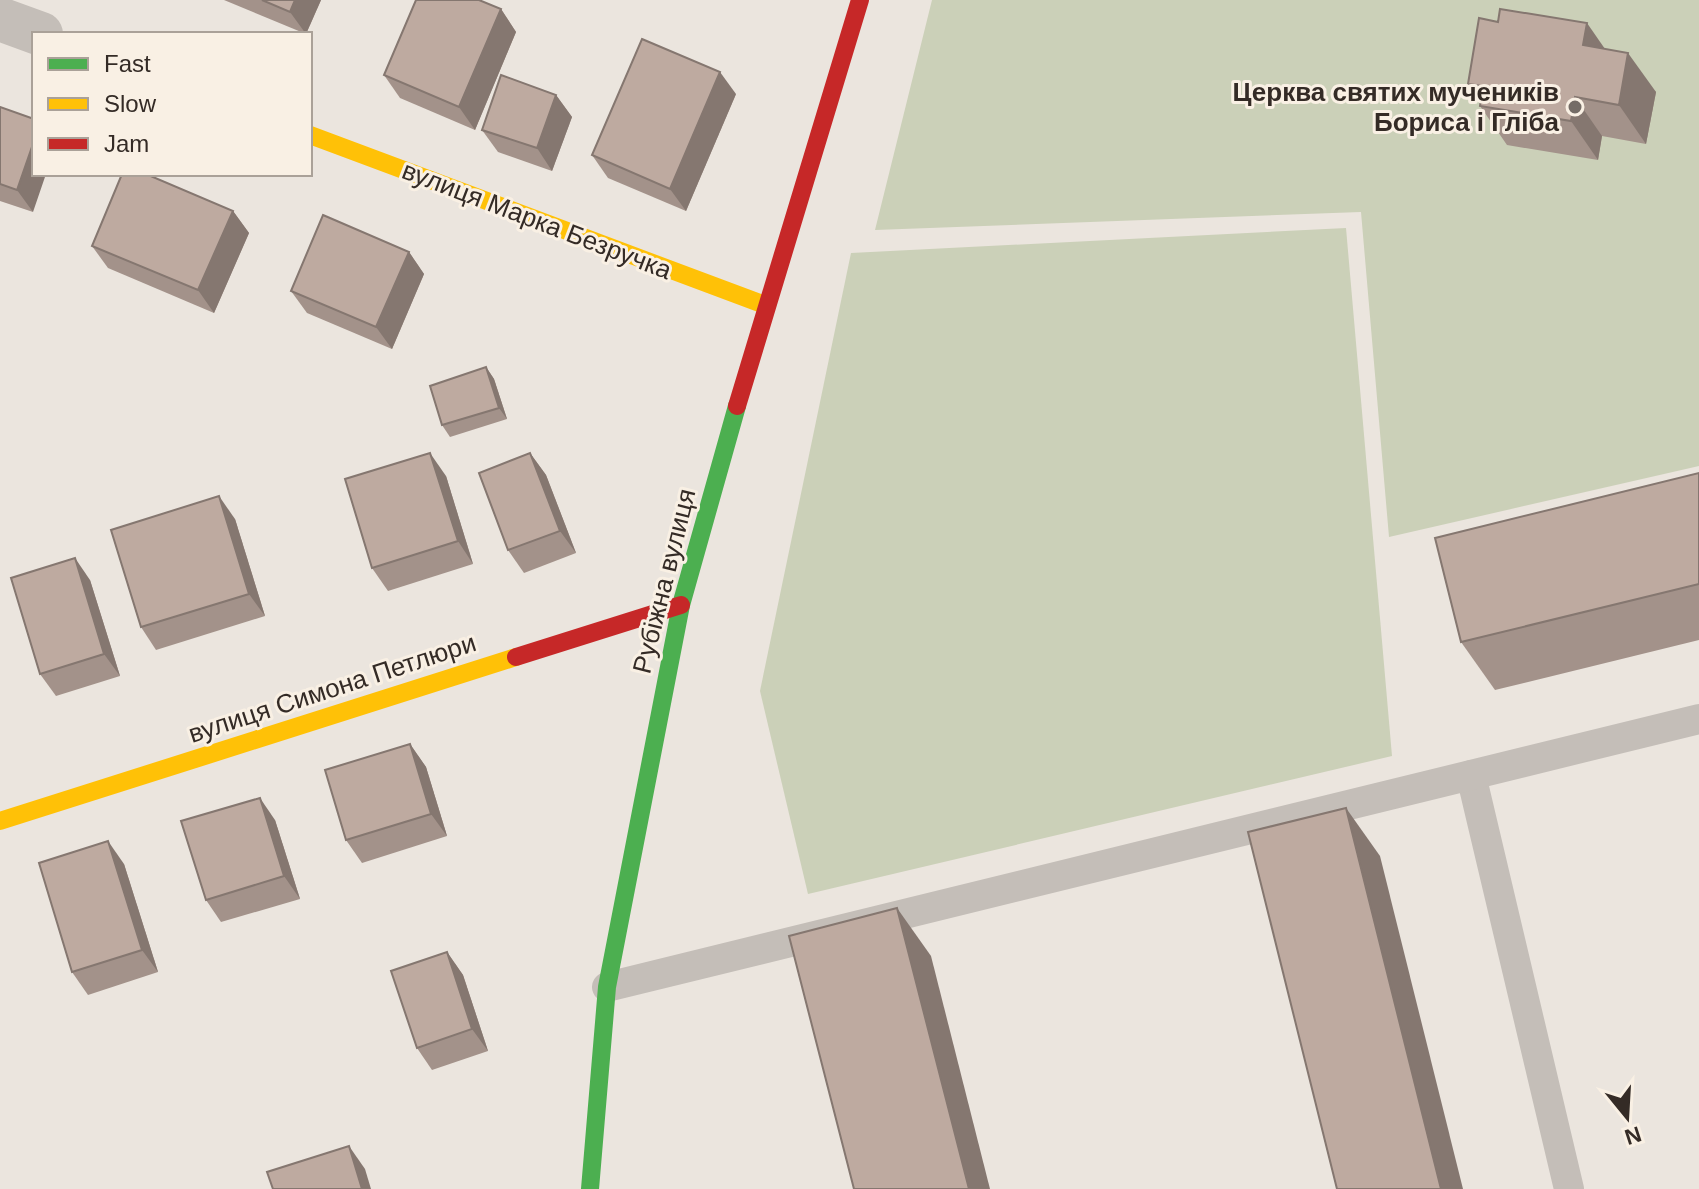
<svg xmlns="http://www.w3.org/2000/svg" width="1699" height="1189" viewBox="0 0 1699 1189" font-family="Helvetica,sans-serif">
	<style>
		.green { fill: #cbd0b8 }
		.lines { fill: none; stroke-linecap: round; stroke-linejoin: round }
		.lane { stroke: #c4beb8; stroke-width: 30 }
		.street { stroke: #c4beb8; stroke-width: 44 }
		.fast { stroke: #4caf50; stroke-width: 18 }
		.slow { stroke: #ffc107; stroke-width: 18 }
		.jam { stroke: #c62828; stroke-width: 18 }
		.wall { fill: #a3928a }
		.shaded-wall { fill: #857770 }
		.building { fill: #beaaa0; stroke: #857770; stroke-width: 2 }
		.poi-dot { fill: #746c66; stroke: #f9f0e4; stroke-width: 3 }
		.labels { text-anchor: middle; stroke-width: 6; stroke-linejoin: round; paint-order: stroke }
		.poi-label { font-size: 26px; font-weight: bold; fill: #342b26; stroke: #f9f0e4; text-anchor: end }
		.street-label { font-size: 26px; fill: #342b26; stroke: #f9f0e4 }
	</style>
	<rect width="100%" height="100%" fill="#ebe5de"/>
	<g class="green">
		<polygon points="932,0 1699,0 1699,466 1389,537 1361,212 875,230"/>
		<polygon points="1346,228 1392,756 808,894 760,691 851,253"/>
	</g>
	<g class="lines">
		<g class="lane">
			<polyline points="1471,775 1569,1189"/>
			<polyline points="607,987 1699,719"/>
		</g>
		<polyline class="street" points="0,19 41,34"/>
		<polyline class="fast" points="590,1189 607,987 681,605 737,406"/>
		<g class="slow">
			<polyline points="310,135 765,305"/>
			<polyline points="0,821 516,657"/>
		</g>
		<g class="jam">
			<polyline points="737,406 860,0"/>
			<polyline points="516,657 681,605"/>
		</g>
	</g>
	<g class="wall">
		<polygon points="224,0 321,0 306,34"/>
		<polygon points="501,9 516,32 475,130 400,98 384,75"/>
		<polygon points="1604,48 1656,92 1646,144 1602,136 1598,160 1507,145 1480,106 1481,102 1468,84"/>
		<polygon points="736,94 686,211 608,178 592,155"/>
		<polygon points="556,95 572,117 552,171 498,152 482,130"/>
		<polygon points="0,107 33,212 0,201"/>
		<polygon points="233,211 249,233 214,313 108,268 92,246"/>
		<polygon points="409,252 424,274 392,349 307,313 291,291"/>
		<polygon points="486,367 494,379 507,419 450,437 442,425"/>
		<polygon points="530,453 546,475 576,553 524,573 508,550"/>
		<polygon points="1699,473 1699,640 1495,690 1461,642"/>
		<polygon points="446,476 473,564 388,591 372,568"/>
		<polygon points="235,519 265,616 156,650 141,627"/>
		<polygon points="90,580 120,676 56,696 40,674"/>
		<polygon points="410,744 426,767 447,836 362,863 346,840"/>
		<polygon points="275,820 300,899 221,922 206,900"/>
		<polygon points="124,864 158,972 88,995 72,972"/>
		<polygon points="447,952 463,975 488,1051 432,1070 417,1048"/>
	</g>
	<g class="shaded-wall">
		<polygon points="295,0 321,0 306,34 290,12"/>
		<polygon points="501,9 516,32 475,130 459,107"/>
		<polygon points="1587,23 1614,62 1583,45"/>
		<polygon points="1628,53 1656,92 1646,144 1619,105"/>
		<polygon points="720,72 736,94 686,211 670,189"/>
		<polygon points="556,95 572,117 552,171 537,148"/>
		<polygon points="1575,97 1602,136 1598,160 1571,121"/>
		<polygon points="34,141 34,174 46,174 33,212 17,190"/>
		<polygon points="233,211 249,233 214,313 198,290"/>
		<polygon points="409,252 424,274 392,349 376,327"/>
		<polygon points="486,367 494,379 507,419 499,408"/>
		<polygon points="430,453 446,476 473,564 458,541"/>
		<polygon points="530,453 546,475 576,553 560,531"/>
		<polygon points="219,496 235,519 265,616 249,594"/>
		<polygon points="75,558 90,580 120,676 104,654"/>
		<polygon points="410,744 426,767 447,836 431,814"/>
		<polygon points="260,798 275,820 300,899 284,876"/>
		<polygon points="1346,808 1380,856 1463,1189 1441,1189"/>
		<polygon points="108,841 124,864 158,972 142,950"/>
		<polygon points="897,908 931,956 990,1189 969,1189"/>
		<polygon points="447,952 463,975 488,1051 472,1029"/>
		<polygon points="349,1146 365,1169 371,1189 362,1189"/>
	</g>
	<g class="building">
		<polygon points="262,0 295,0 290,12"/>
		<polygon points="416,0 479,0 501,9 459,107 384,75"/>
		<polygon points="1500,9 1587,23 1583,45 1628,53 1619,105 1575,97 1571,121 1480,106 1483,86 1468,84 1479,18 1498,22"/>
		<polygon points="642,39 720,72 670,189 592,155"/>
		<polygon points="501,75 556,95 537,148 482,130"/>
		<polygon points="0,107 34,119 34,141 17,190 0,184"/>
		<polygon points="122,174 146,174 233,211 198,290 92,246"/>
		<polygon points="323,215 409,252 376,327 291,291"/>
		<polygon points="486,367 499,408 442,425 430,386"/>
		<polygon points="430,453 458,541 372,568 345,479"/>
		<polygon points="530,453 560,531 508,550 479,473"/>
		<polygon points="1699,473 1699,584 1461,642 1435,538"/>
		<polygon points="219,496 249,594 141,627 111,530"/>
		<polygon points="75,558 104,654 40,674 11,578"/>
		<polygon points="410,744 431,814 346,840 325,770"/>
		<polygon points="260,798 284,876 206,900 181,821"/>
		<polygon points="1346,808 1441,1189 1337,1189 1248,832"/>
		<polygon points="108,841 142,950 72,972 39,863"/>
		<polygon points="897,908 969,1189 854,1189 789,936"/>
		<polygon points="447,952 472,1029 417,1048 391,971"/>
		<polygon points="349,1146 362,1189 273,1189 267,1172"/>
	</g>
	<circle class="poi-dot" cx="1575" cy="107" r="8"/>
	<g class="labels">
		<g class="poi-label">
			<text x="1559" y="101">Церква святих мучеників<tspan x="1559" dy="30">Бориса і Гліба</tspan></text>
		</g>
		<g class="street-label">
			<text transform="translate(537 220) rotate(21)" y="9">вулиця Марка Безручка</text>
			<text transform="translate(664 581) rotate(-76)" y="9">Рубіжна вулиця</text>
			<text transform="translate(332 688) rotate(-18)" y="9">вулиця Симона Петлюри</text>
		</g>
	</g>
	<rect x="32" y="32" width="280" height="144" fill="#f9f0e4" stroke="#aaa198" stroke-width="2"/>
	<rect x="48" y="58" width="40" height="12" fill="#4caf50" stroke="#aaa198" stroke-width="2"/>
	<text x="104" y="72" font-size="24" fill="#342b26">Fast</text>
	<rect x="48" y="98" width="40" height="12" fill="#ffc107" stroke="#aaa198" stroke-width="2"/>
	<text x="104" y="112" font-size="24" fill="#342b26">Slow</text>
	<rect x="48" y="138" width="40" height="12" fill="#c62828" stroke="#aaa198" stroke-width="2"/>
	<text x="104" y="152" font-size="24" fill="#342b26">Jam</text>
	<g transform="translate(1627 1117) rotate(162)" stroke="#f9f0e4" stroke-width="6" paint-order="stroke">
	<path d="M0-6L14 30L0 20L-14 30Z" fill="#342b26"/>
	<text y="-12" font-size="22" font-weight="bold" text-anchor="middle" fill="#342b26">N</text>
	</g>
</svg>
